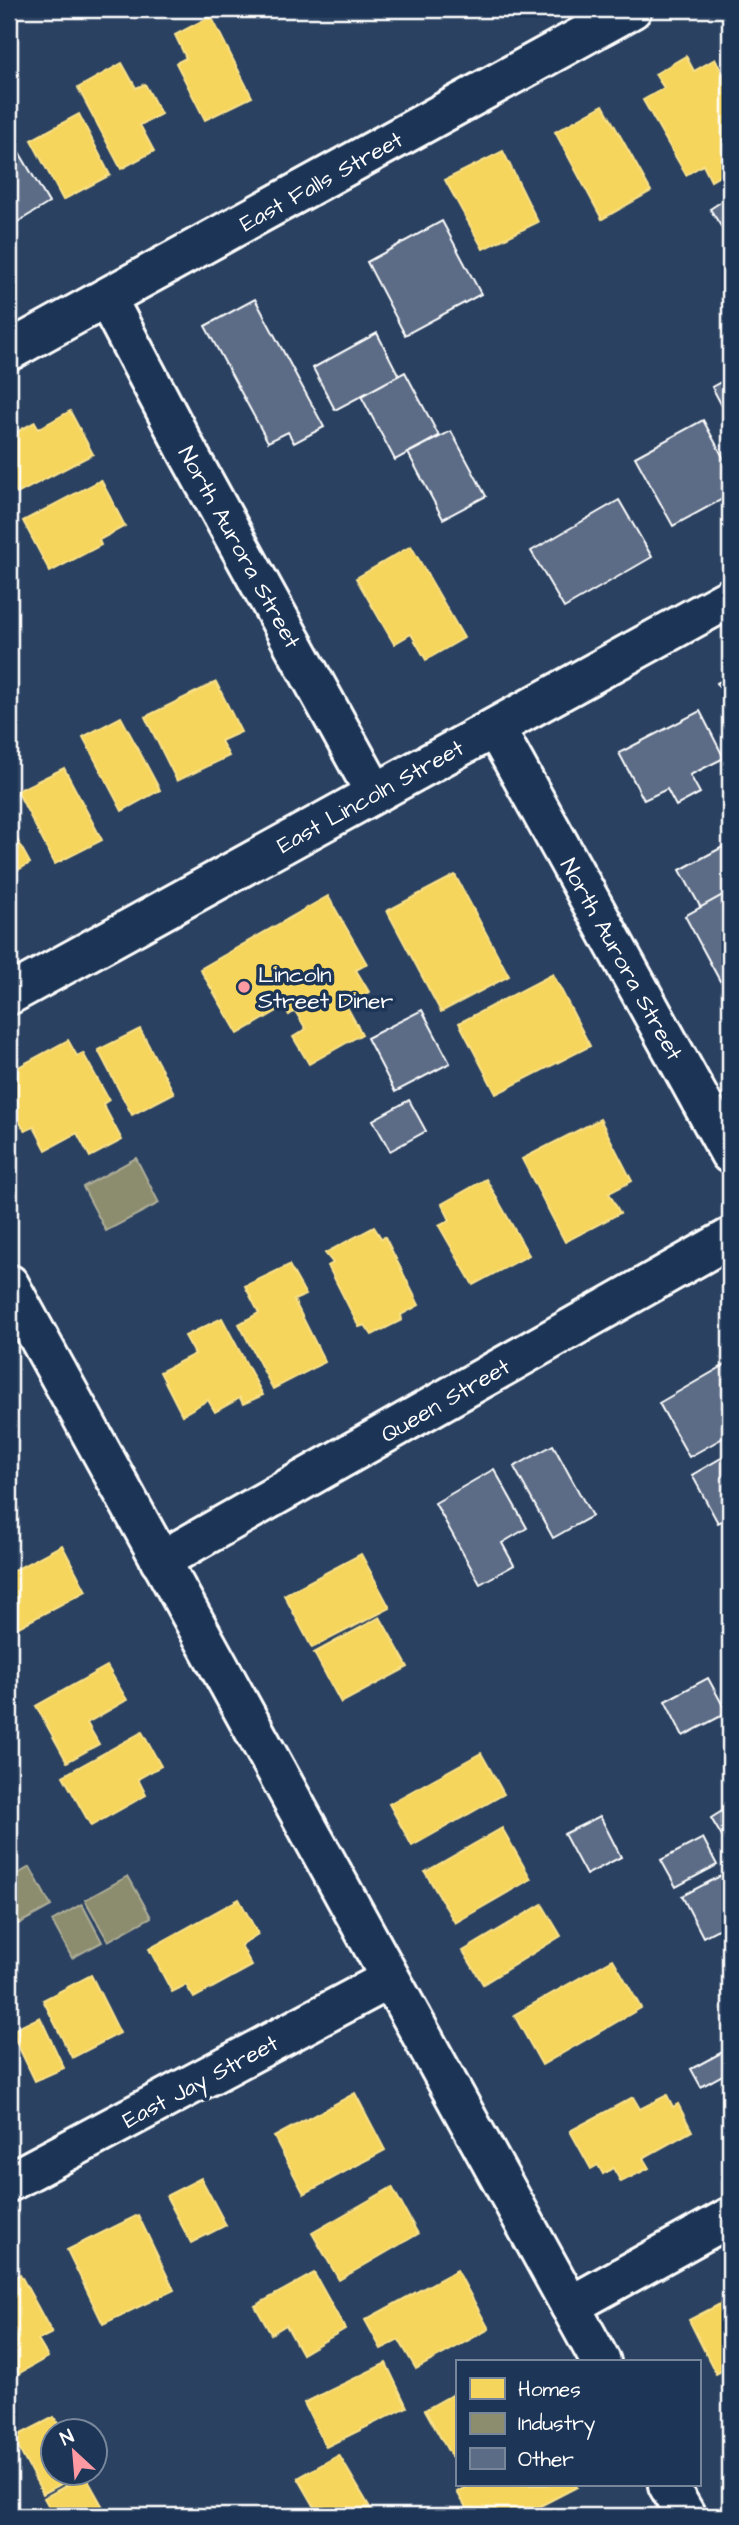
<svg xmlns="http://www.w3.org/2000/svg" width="739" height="2525" viewBox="0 0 739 2525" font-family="'Architects Daughter',sans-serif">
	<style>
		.homes { fill: #f6d55c; stroke: #f9e28d; stroke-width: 2 }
		.industry { fill: #8c8c6e; stroke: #aeae9a; stroke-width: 2 }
		.building { fill: #5b6c86; stroke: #fff; stroke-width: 2 }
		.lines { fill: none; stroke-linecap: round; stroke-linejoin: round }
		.minor-casing { stroke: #fff; stroke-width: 44 }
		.minor { stroke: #1d3557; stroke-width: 38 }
		.poi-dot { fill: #ff9aa2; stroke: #1d3557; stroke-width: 2.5 }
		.labels { text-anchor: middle; stroke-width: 7; stroke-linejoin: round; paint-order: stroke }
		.street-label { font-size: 23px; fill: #fff; stroke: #1d3557 }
		.poi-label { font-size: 23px; fill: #fff; stroke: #1d3557; text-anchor: start }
	</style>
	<rect width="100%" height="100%" fill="#2a4161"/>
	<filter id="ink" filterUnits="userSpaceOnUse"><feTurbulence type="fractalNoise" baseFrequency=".0143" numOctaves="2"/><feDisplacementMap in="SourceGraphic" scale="14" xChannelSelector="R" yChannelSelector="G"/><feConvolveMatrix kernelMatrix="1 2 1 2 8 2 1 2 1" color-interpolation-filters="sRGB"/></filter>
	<g filter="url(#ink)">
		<g class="homes">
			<polygon points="211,16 252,97 205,120 176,63 186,58 175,35"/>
			<polygon points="686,56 694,71 715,59 730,86 730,170 711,181 703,165 686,175 643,100 664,88 655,74"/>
			<polygon points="122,63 136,88 145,84 161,114 140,125 154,151 121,169 78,88"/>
			<polygon points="603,105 651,191 602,219 555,132"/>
			<polygon points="79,114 110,175 63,200 31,140"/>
			<polygon points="503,151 538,222 483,249 445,180"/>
			<polygon points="70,411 93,454 17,494 9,478 9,436 35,422 38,429"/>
			<polygon points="101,480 125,526 99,540 101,545 50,572 23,521"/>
			<polygon points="411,546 464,638 426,660 411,634 394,644 356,578"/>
			<polygon points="216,682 241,732 221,741 229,756 177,781 145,717"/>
			<polygon points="121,717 160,790 122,811 83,737"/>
			<polygon points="64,768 102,840 55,864 17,791"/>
			<polygon points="9,825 30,863 9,875"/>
			<polygon points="455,875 509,976 441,1012 387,911"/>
			<polygon points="328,896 367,964 356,970 369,992 346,1005 362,1034 309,1064 293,1037 306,1029 295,1011 289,1015 284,1007 238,1034 200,969"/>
			<polygon points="553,974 590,1046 496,1094 459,1023"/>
			<polygon points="140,1029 174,1093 132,1115 98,1050"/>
			<polygon points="68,1040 77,1056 83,1053 109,1100 103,1104 122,1140 90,1157 77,1133 46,1150 34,1127 25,1131 16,1116 9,1120 9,1072"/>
			<polygon points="600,1119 632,1181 609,1193 620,1213 565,1242 522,1159"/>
			<polygon points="486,1179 529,1255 473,1285 439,1226 450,1220 442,1204"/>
			<polygon points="374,1227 381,1238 385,1237 419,1305 401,1315 402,1320 372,1335 365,1325 359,1327 328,1266 333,1263 325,1253"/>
			<polygon points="289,1265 306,1295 294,1300 325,1362 273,1389 239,1324 259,1313 245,1286"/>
			<polygon points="222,1318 263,1395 243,1404 240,1398 215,1412 208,1400 182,1415 160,1372 195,1354 185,1336"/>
			<polygon points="62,1545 86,1591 9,1632 9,1573"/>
			<polygon points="361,1554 390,1608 312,1648 284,1595"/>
			<polygon points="380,1617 408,1667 341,1703 314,1653"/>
			<polygon points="107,1666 127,1700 87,1723 99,1744 67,1762 36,1706"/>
			<polygon points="142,1732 161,1766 138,1779 146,1795 91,1826 63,1776"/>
			<polygon points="481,1753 504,1794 412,1846 389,1804"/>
			<polygon points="502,1828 531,1879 455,1923 425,1872"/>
			<polygon points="239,1899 258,1934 241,1945 252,1966 194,1998 186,1985 172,1992 149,1949"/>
			<polygon points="542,1904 561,1936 483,1984 463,1951"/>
			<polygon points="613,1959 641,2008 542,2065 514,2015"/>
			<polygon points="91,1975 120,2033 72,2058 43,2000"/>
			<polygon points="40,2017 64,2068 35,2081 11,2031"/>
			<polygon points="355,2093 385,2150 304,2194 274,2137"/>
			<polygon points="667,2095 673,2107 678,2104 692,2131 643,2158 649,2168 621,2182 613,2168 603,2174 598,2165 591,2169 570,2131 633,2097 640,2109"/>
			<polygon points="201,2178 226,2225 191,2243 166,2196"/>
			<polygon points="392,2187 418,2234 339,2280 312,2233"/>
			<polygon points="138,2215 174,2290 103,2324 67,2250"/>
			<polygon points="457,2270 489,2329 416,2369 399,2340 381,2349 365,2320"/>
			<polygon points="314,2273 345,2329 302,2354 286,2325 271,2334 255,2306"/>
			<polygon points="20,2274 52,2333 38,2340 48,2357 9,2379 9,2280"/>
			<polygon points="730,2299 730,2367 716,2374 689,2320"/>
			<polygon points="386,2363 407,2407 326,2447 304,2403"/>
			<polygon points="457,2392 457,2464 456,2465 425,2410"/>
			<polygon points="54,2417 62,2430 52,2430 52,2472 83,2472 43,2494 13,2438"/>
			<polygon points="339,2455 375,2516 320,2516 298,2478"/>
			<polygon points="85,2475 108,2516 54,2516 44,2498"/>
			<polygon points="471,2485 576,2485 577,2487 521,2516 471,2516 457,2492"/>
		</g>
		<g class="industry">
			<polygon points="136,1158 159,1203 106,1231 83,1187"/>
			<polygon points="30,1867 51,1906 9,1929 9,1879"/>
			<polygon points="128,1876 151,1917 108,1941 85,1900"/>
			<polygon points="82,1904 102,1942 72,1958 52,1921"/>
		</g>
		<g class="building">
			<polygon points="12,140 49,203 9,227 9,141"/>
			<polygon points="730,196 730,240 710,209"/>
			<polygon points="442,221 481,294 405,335 367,262"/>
			<polygon points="255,299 324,427 294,443 288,432 268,442 205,326"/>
			<polygon points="377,333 399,376 335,410 313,368"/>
			<polygon points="405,372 439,436 395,460 361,396"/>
			<polygon points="730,377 730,421 712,387"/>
			<polygon points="703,420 730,470 730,495 673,526 635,457"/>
			<polygon points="451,431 486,496 443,519 408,453"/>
			<polygon points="619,500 652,557 564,608 531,551"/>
			<polygon points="730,676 730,706 717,683"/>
			<polygon points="700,711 724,758 690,775 700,793 676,806 667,789 644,800 619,753"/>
			<polygon points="730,843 730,891 701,908 680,870"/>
			<polygon points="730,891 730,975 720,981 685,916"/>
			<polygon points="422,1010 450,1063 395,1092 367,1038"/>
			<polygon points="409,1100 426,1131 390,1151 373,1120"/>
			<polygon points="730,1362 730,1434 689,1457 659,1403"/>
			<polygon points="553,1445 592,1516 553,1538 514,1467"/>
			<polygon points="730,1453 730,1517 718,1523 692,1475"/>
			<polygon points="494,1469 527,1528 502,1543 514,1565 480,1584 435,1503"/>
			<polygon points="708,1678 727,1713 683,1736 665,1701"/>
			<polygon points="730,1806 730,1850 711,1818"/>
			<polygon points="600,1816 621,1857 586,1875 564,1834"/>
			<polygon points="703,1838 717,1865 676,1887 661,1860"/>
			<polygon points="722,1875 730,1891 730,1923 703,1937 682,1896"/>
			<polygon points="730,2048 730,2071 701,2087 691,2069"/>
		</g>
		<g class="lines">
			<g class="minor-casing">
				<g id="minor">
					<polyline points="107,299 187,451 375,793"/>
					<polyline points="9,351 632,9"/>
					<polyline points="495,728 730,1154"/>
					<polyline points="9,995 730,598"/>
					<polyline points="9,1284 601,2362"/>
					<polyline points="160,1561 730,1238"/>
					<polyline points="9,2182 390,1979"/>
					<polyline points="570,2306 730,2217"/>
					<polyline points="668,2485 686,2516"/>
				</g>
			</g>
			<use href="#minor" class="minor"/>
		</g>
	</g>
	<circle class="poi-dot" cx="244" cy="987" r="7"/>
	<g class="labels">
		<g class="street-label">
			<text transform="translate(321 181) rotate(-29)" y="8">East Falls Street</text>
			<text transform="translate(240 547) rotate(61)" y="8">North Aurora Street</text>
			<text transform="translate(370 796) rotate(-29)" y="8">East Lincoln Street</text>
			<text transform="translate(622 959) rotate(61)" y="8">North Aurora Street</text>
			<text transform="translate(445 1400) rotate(-30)" y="8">Queen Street</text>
			<text transform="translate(200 2081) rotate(-28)" y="8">East Jay Street</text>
		</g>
		<g class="poi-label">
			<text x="258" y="982">Lincoln<tspan x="258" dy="26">Street Diner</tspan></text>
		</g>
	</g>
	<rect width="739" height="2525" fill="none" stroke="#1d3557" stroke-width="35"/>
	<rect x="18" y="18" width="704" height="2490" fill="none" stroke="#fff" stroke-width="2.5" filter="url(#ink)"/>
	<rect x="456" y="2360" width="245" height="126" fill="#1d3557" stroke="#77869a" stroke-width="2"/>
	<rect x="470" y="2378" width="35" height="21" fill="#f6d55c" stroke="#77869a" stroke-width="2"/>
	<text x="518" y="2396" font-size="21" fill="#ffffff">Homes</text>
	<rect x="470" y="2413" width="35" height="21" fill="#8c8c6e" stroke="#77869a" stroke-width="2"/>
	<text x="518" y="2430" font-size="21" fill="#ffffff">Industry</text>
	<rect x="470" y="2448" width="35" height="21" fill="#5b6c86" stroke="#77869a" stroke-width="2"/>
	<text x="518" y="2466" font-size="21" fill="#ffffff">Other</text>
	<g transform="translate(74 2452) rotate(334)"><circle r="33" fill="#1d3557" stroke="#77869a" stroke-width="2"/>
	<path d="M0-5L12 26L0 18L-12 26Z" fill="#ff9aa2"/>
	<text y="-10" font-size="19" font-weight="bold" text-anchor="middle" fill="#ffffff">N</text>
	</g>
</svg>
